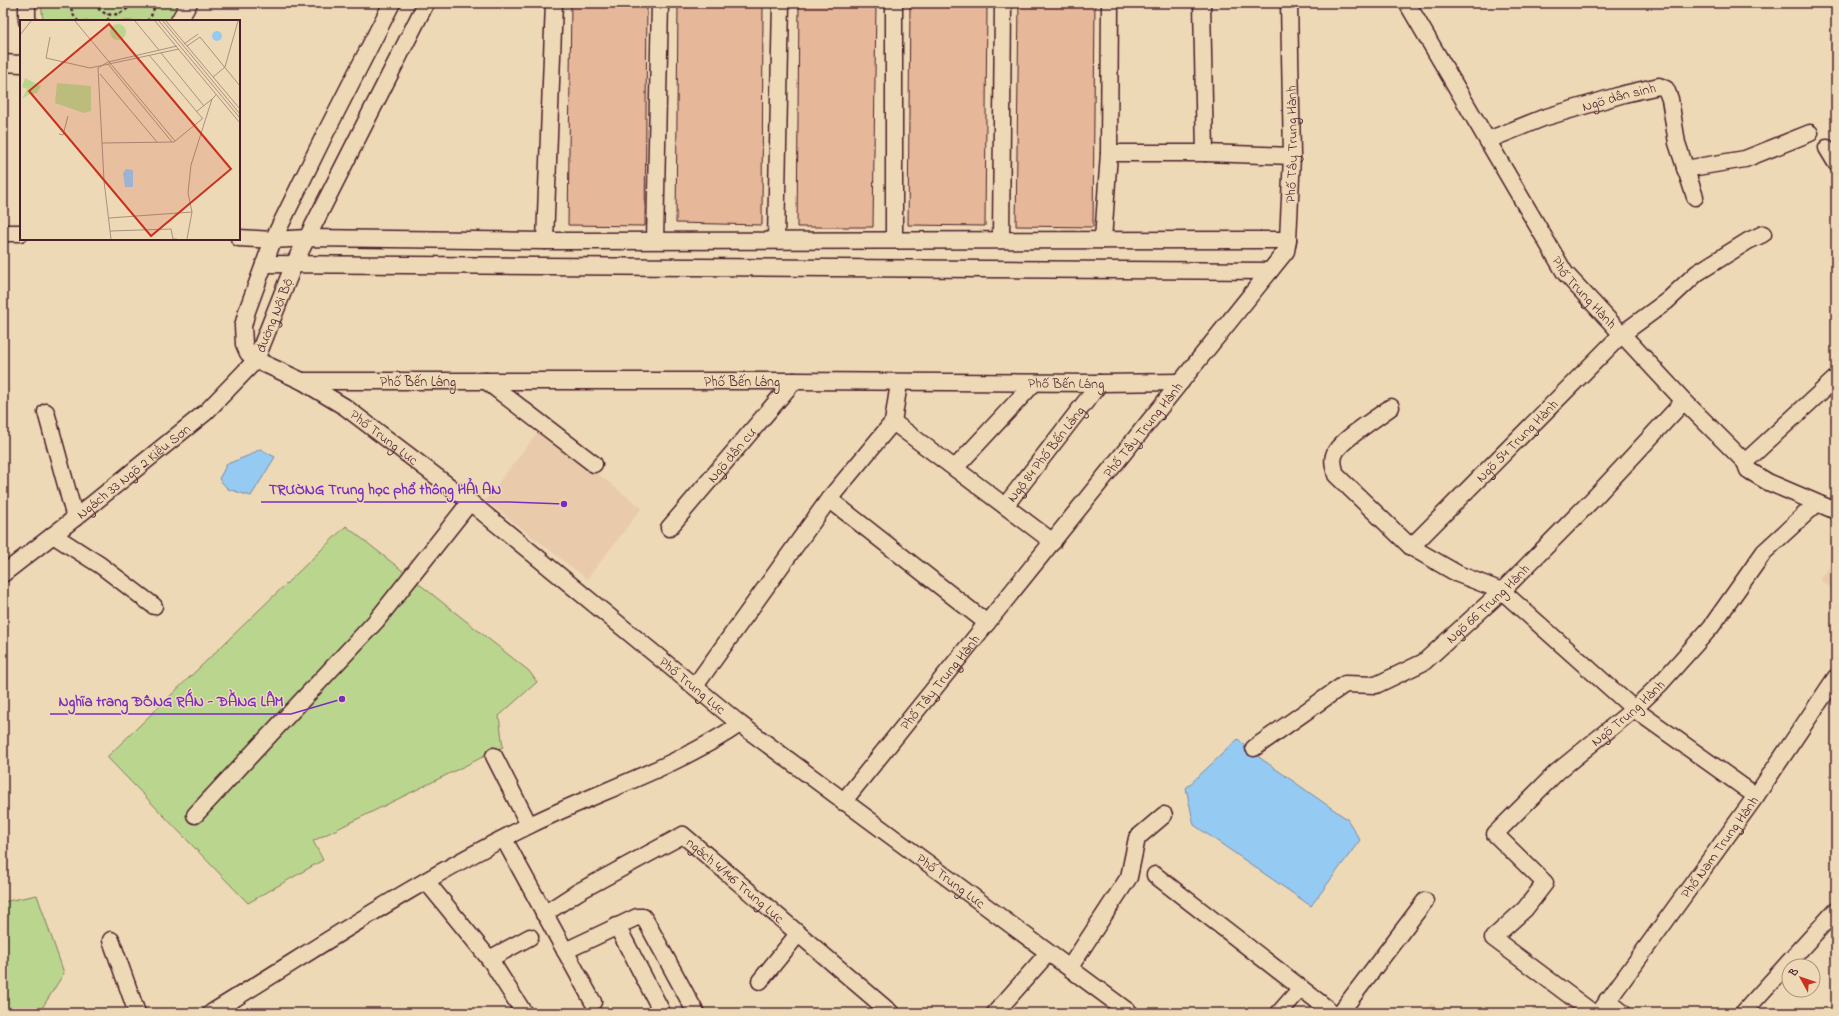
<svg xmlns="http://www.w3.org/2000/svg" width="1839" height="1016" viewBox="0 0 1839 1016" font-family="'Indie Flower',sans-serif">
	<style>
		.built { fill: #e9cbab }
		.green { fill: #bad68e; stroke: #827a5c }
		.water { fill: #95cbf3; stroke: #7786a3 }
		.building { fill: #e6b798; stroke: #4a1f2b }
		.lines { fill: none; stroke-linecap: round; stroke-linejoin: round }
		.minor-casing { stroke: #4a1f2b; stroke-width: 19 }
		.path { stroke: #4a1f2b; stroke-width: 2.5; stroke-dasharray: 3 3; stroke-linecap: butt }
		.minor { stroke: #eed9b7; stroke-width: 16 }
		.labels { text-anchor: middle; stroke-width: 3; stroke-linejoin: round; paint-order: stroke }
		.street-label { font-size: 14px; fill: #4a1f2b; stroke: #eed9b7 }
		.inset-road { fill: none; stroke: #ac8f7f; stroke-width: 1 }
		.view { fill: #c8321e; fill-opacity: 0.15; stroke: #c8321e; stroke-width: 2 }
		.inset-edge { fill: none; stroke: #4a1f2b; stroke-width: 2 }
		.leader { fill: none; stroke: #7b2cbf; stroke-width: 1.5 }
		.callout-dot { fill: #7b2cbf; stroke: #eed9b7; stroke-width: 1.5 }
		.callout-label { font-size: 15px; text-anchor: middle; font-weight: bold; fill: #7b2cbf; stroke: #eed9b7; stroke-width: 3; stroke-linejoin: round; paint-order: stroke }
	</style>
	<rect width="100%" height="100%" fill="#eed9b7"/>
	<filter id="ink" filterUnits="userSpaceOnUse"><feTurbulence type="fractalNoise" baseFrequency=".025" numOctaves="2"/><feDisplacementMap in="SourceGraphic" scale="8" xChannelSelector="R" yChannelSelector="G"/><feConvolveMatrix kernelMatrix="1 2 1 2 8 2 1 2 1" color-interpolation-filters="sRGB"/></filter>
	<g filter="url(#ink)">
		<g class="built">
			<polygon points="540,429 642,508 587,579 485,500"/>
			<polygon points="1836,557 1836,591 1820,580"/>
			<polygon points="1431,1003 1446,1013 1423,1013"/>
		</g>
		<g class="green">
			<polygon points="41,3 183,3 172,21 43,21"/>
			<polygon points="346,526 529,671 537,682 499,716 503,747 313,841 323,860 248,903 107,757"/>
			<polygon points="37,895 64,973 39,1013 3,1013 3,902"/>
		</g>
		<g class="water">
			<polygon points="260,449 275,457 251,496 228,489 219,479 227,464 250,455"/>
			<polygon points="1238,739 1253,753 1347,819 1360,840 1311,906 1194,825 1186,788"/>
		</g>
		<g class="building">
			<polygon points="571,3 647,3 645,226 568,225"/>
			<polygon points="678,3 763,3 762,225 676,223"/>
			<polygon points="799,3 876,3 873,227 797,227"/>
			<polygon points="910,3 987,3 985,226 908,225"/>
			<polygon points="1019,3 1095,3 1093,227 1016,226"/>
		</g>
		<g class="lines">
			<g class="minor-casing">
				<g id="minor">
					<polyline points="27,3 27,21"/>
					<path id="s1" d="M392,3L324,136L273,240L247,311L243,326L244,344L248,353L256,360L302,381L345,407L470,502L740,724L1130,1013"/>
					<polyline points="1202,3 1205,153"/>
					<path id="s2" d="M1407,3L1565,273L1684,401L1745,462L1748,470L1768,482L1836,511"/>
					<polyline points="179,21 189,3"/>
					<polyline points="3,63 21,64"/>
					<path id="s3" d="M1488,140L1543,118L1624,94L1659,86L1666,89L1670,99L1677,143L1695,197"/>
					<polyline points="1827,148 1836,163"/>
					<polyline points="1109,153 1205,153 1292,156"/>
					<polyline points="1685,169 1745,159 1810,133"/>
					<polyline points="3,233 21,233"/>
					<polyline points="239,238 273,240 307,238 545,241 1288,240"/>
					<polyline points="655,240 660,3"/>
					<polyline points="776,240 781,3"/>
					<polyline points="894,240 894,3"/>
					<polyline points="1001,240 1003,3"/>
					<polyline points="1103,240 1109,153 1110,3"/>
					<polyline points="545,241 554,3"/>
					<polyline points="264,264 1270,271"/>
					<path id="s4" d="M302,381H794L1100,383L1181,382"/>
					<polyline points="486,381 594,464"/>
					<polyline points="899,383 893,422 829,499 987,623"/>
					<path d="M1391,407C1378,417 1344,438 1336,451C1331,459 1334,467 1336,475L1411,547L1458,574L1502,591L1634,709L1756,796"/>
					<polyline points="46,412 75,518"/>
					<polyline points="893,422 1053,542"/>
					<polyline points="1745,462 1836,378"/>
					<polyline points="955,468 1034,383"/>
					<path id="s5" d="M1005,506L1100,383"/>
					<path id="s6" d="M669,528L794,381"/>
					<polyline points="53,535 100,565 154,606"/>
					<path id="s7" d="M1411,547L1622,334L1667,301L1697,273L1748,241L1763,234"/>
					<path id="s8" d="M3,574L75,518L206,412L256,360L294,264L307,238L426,3"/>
					<polyline points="695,686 829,499"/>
					<path id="s9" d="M1254,748L1345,684L1376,685L1424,662L1502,591L1595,497L1684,401"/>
					<polyline points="494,756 529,825"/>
					<path id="s10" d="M843,802L1286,251L1288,240L1292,156L1289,3"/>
					<polyline points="195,815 376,621 470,502"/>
					<polyline points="504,839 593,1002"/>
					<polyline points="1155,875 1301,988 1279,1013"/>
					<polyline points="426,881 491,961 524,1013"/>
					<path id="s11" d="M544,914L578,892L683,835L891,1013"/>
					<polyline points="617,926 661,1010"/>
					<polyline points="111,940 137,1013"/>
					<polyline points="565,951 637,917 643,917 647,923 696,1013"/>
					<polyline points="489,959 530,937"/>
					<polyline points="1070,967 1129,877 1137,838 1164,815"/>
					<polyline points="760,981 798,934"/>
					<polyline points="1301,988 1333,1013"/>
					<polyline points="1607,1000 1623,1013"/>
					<path d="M211,1013C316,949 419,879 530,825C599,791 675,768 740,724"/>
					<polyline points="995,1013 1048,953"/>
					<polyline points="1340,1013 1425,901"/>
					<path id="s12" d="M1593,1013L1493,938L1525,909L1545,883L1495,834L1557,772L1634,709L1660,684L1711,627L1764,552L1816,504"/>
					<path id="s13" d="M1599,1013L1756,796L1836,677"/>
					<polyline points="1743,1013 1836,910"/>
				</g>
			</g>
			<g class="path">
				<polyline points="69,3 74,16 78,21"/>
				<path d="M95,3C103,20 123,17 132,3"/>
				<polyline points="108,21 108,14"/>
				<polyline points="147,21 151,16 156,3"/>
			</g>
			<use href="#minor" class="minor"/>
		</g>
	</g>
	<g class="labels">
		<g class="street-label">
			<text dy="5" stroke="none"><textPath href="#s3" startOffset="138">Ngõ dân sinh</textPath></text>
			<text dy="5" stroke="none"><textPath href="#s10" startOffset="814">Phố Tây Trung Hành</textPath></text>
			<text dy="5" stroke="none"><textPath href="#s2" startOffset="340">Phố Trung Hành</textPath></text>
			<text dy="5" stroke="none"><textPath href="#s8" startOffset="380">đường Nội Bộ</textPath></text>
			<text dy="5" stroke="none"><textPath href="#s4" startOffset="116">Phố Bến Láng</textPath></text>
			<text dy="5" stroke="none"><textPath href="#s4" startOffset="440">Phố Bến Láng</textPath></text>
			<text dy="5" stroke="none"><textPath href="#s4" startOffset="764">Phố Bến Láng</textPath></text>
			<text dy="5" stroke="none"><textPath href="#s10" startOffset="478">Phố Tây Trung Hành</textPath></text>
			<text dy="5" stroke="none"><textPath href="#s1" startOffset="545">Phố Trung Lực</textPath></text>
			<text dy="5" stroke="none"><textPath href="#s7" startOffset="150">Ngõ 54 Trung Hành</textPath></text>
			<text dy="5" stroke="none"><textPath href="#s6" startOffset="96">Ngõ dân cư</textPath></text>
			<text dy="5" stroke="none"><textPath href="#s5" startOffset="66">Ngộ 84 Phố Bến Lảng</textPath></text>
			<text dy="5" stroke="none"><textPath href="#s8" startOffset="166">Ngách 33 Ngõ 2 Kiều Sơn</textPath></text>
			<text dy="5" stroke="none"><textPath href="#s9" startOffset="282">Ngõ 66 Trung Hành</textPath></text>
			<text dy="5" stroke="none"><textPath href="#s10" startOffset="154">Phố Tây Trung Hành</textPath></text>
			<text dy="5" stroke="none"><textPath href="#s1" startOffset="941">Phố Trung Lực</textPath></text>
			<text dy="5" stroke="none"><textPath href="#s12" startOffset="451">Ngõ Trung Hành</textPath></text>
			<text dy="5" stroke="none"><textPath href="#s13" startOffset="205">Phố Nam Trung Hành</textPath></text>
			<text dy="5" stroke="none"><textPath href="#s11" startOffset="229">ngách 4/146 Trung Lực</textPath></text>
			<text dy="5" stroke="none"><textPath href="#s1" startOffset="1265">Phố Trung Lực</textPath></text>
		</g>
	</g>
	<g transform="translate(20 20)">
		<rect width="220" height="220" fill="#eed9b7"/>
		<path d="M90 12a8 8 0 1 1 16 0a8 8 0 1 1-16 0ZM5,58L21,66L17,73L8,75L2,79L7,69L2,67ZM37,63L71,66V91L64,93L35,83Z" fill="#bad68e"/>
		<path d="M192 16a5 5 0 1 1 10 0a5 5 0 1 1-10 0ZM106,149L113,150V167H105L103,153Z" fill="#95cbf3"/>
		<path class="inset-road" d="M55,1L155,121M115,1L139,30M135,1L220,103M139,1L220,98M143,1L220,94M146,1L220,89M0,15L11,1M30,17L26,38L70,48L159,29M164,24L178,14M167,26L180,17L220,66M141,33L184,86M129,35L183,99M88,44L152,122M78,48L84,161L91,219M78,48L88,42L157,26M80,54L137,122M193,57L205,47L218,1M176,92L192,79M39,114L43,115L48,96M82,123L154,122L182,99M89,198L172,192M90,211L151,209L153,219H157M167,219L172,192L168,173L171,145L192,79L196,75"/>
		<path class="view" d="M89,4L211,149L131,216L9,71Z"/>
		<rect width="220" height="220" class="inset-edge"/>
	</g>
	<path class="leader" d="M564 504L509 502H261M342 699L291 714H50"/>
	<g class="callout-dot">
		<circle cx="564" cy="504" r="4"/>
		<circle cx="342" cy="699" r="4"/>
	</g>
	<g class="callout-label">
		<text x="385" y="494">TRƯỜNG Trung học phổ thông HẢI AN</text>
		<text x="171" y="706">Nghĩa trang ĐỒNG RẮN - ĐẰNG LÂM</text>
	</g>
	<rect width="1839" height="1016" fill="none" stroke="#eed9b7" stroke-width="16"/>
	<rect x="8" y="8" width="1823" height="1000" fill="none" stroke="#4a1f2b" stroke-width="1.5" filter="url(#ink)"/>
	<g transform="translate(1801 978) rotate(310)"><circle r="19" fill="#eed9b7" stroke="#ac8f7f"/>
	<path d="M0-3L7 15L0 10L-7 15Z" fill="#c8321e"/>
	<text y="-6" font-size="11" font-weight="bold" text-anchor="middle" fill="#4a1f2b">B</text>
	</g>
</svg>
